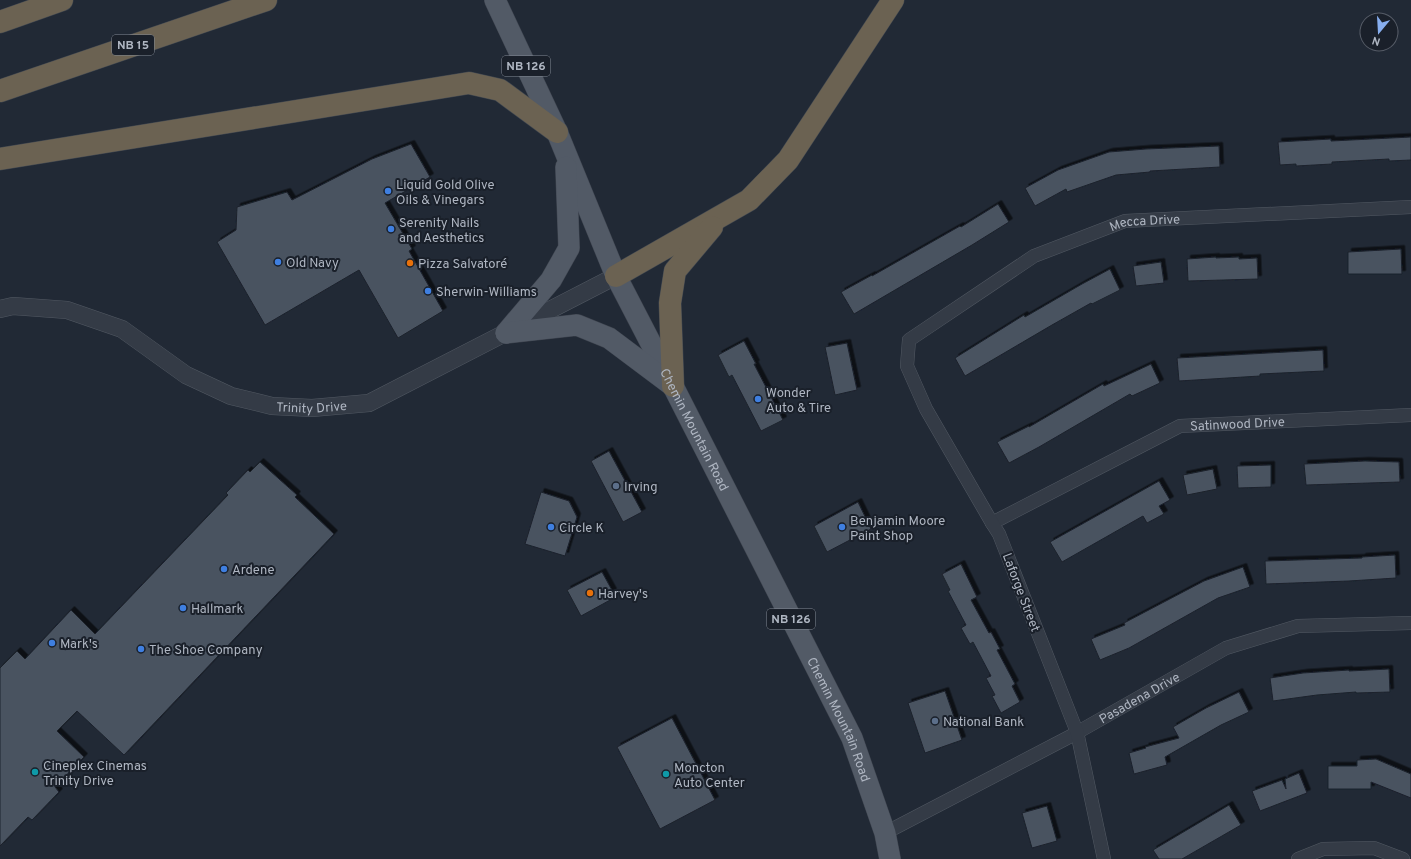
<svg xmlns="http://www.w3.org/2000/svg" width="1411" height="859" viewBox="0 0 1411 859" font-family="Overpass,sans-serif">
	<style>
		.building { fill: #495361; stroke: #1c222c; filter: url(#shadow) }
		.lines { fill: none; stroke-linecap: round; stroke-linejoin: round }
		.minor-casing { stroke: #525963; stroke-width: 14 }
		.tertiary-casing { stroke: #525963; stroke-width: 18 }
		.primary-casing { stroke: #3e444f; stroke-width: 22 }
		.motorway-casing { stroke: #3f4650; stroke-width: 23 }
		.minor { stroke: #343b46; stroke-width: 13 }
		.tertiary { stroke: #343b46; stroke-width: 17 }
		.primary { stroke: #525a66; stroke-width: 21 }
		.motorway { stroke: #6b6252; stroke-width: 22 }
		.shop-dot { fill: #3f7fe0; stroke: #1a202a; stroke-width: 1.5 }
		.food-dot { fill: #e8710a; stroke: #1a202a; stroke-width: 1.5 }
		.service-dot { fill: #5c6f8a; stroke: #1a202a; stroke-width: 1.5 }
		.culture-dot { fill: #0f9aa8; stroke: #1a202a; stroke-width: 1.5 }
		.labels { text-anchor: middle; stroke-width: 4; stroke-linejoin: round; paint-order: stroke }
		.shield { fill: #1a202a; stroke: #828994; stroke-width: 1 }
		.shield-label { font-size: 12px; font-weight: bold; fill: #afb6c2 }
		.poi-label { font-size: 13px; fill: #afb6c2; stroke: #1a202a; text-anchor: start }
		.street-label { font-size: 13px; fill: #afb6c2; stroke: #1a202a }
	</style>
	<defs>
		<filter id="shadow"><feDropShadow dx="3.5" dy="-3.5" stdDeviation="0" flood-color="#0009"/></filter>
	</defs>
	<rect width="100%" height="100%" fill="#212935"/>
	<g class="building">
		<polygon points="1411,137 1411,160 1389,161 1389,159 1332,162 1332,164 1296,166 1296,164 1280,165 1278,142 1331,139 1331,141"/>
		<polygon points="411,144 430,177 385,203 412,249 409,251 443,311 398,338 359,270 265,325 217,242 236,230 237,207 287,192 292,200 372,159"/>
		<polygon points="1219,146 1220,167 1150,171 1150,172 1116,175 1067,192 1066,189 1035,206 1025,188 1058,170 1109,152 1146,149"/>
		<polygon points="998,204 1009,222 972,245 854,314 841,292 872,275 872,276 960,226 961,227"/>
		<polygon points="1401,249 1402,274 1348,274 1348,252"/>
		<polygon points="1216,257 1216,258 1239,257 1239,259 1257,258 1258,279 1188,281 1187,259"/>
		<polygon points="1161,262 1164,283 1136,286 1133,266"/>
		<polygon points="1110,269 1120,290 1092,304 1091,303 1052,325 965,376 955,358 1024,315 1025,317 1082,284"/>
		<polygon points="744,341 756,364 754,364 783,420 761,431 732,375 729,377 718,355"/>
		<polygon points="847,343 857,390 835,395 825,347"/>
		<polygon points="1323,350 1324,371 1260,374 1260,376 1179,381 1177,358"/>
		<polygon points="1151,364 1160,383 1132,396 1130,394 1039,447 1009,463 997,442 1029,426 1029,427 1103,384 1104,386"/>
		<polygon points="609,451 642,512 623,522 591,461"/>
		<polygon points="1365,461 1399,462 1400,482 1306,485 1304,464"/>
		<polygon points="260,462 297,495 295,497 334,534 124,755 77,711 57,731 84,757 55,787 59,792 32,820 28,817 0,846 0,668 17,651 25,659 71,610 95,634 228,495 226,493 248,470 250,472"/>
		<polygon points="1271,465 1271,487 1238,488 1237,466"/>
		<polygon points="1213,469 1217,489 1187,495 1183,475"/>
		<polygon points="1159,481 1170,500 1159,506 1164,514 1147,523 1143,516 1062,562 1050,542"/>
		<polygon points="541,492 569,501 577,517 565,556 525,544"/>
		<polygon points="858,502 871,529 827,552 814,526"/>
		<polygon points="1395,555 1396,578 1349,581 1266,584 1265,561 1362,558 1362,557"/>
		<polygon points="961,564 977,597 971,600 989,633 991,632 1000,649 997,650 1015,684 1012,686 1020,702 1001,713 992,696 995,695 986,678 991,676 973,642 970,644 961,628 966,625 948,591 950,590 942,574"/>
		<polygon points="1243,567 1250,587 1218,598 1129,648 1100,660 1091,639 1125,625 1124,623 1204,581"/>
		<polygon points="602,572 613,592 609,594 612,599 581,616 567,590"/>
		<polygon points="1389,669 1390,692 1356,693 1356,692 1317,695 1273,701 1270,678 1303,673 1349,670 1349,671"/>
		<polygon points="945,691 962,740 925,753 908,703"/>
		<polygon points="1239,692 1249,712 1221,725 1165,757 1167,765 1134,774 1129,753 1146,748 1145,747 1179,738 1173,727 1206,708"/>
		<polygon points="672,718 715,800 660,829 617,747"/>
		<polygon points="1376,759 1411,774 1411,798 1371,782 1371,789 1328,789 1328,766 1357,766 1357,760"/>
		<polygon points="1299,773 1307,793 1260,811 1252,791 1282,780 1286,789 1285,779"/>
		<polygon points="1229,805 1241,825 1182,859 1159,859 1153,850"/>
		<polygon points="1047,806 1057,841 1032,848 1022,813"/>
	</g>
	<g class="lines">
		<g class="minor-casing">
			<g id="minor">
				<path id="s1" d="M992,523L1180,426L1411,415"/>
				<path id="s2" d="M885,833L1071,736L1226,648L1298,626L1411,623"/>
				<path id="s3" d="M1104,859L1077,732L999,534L992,523L926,409L907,366L909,340L1034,256L1125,221L1411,207"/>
				<polyline points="1298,859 1323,849 1374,848 1403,859"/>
			</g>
		</g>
		<g class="tertiary-casing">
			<g id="tertiary">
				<path id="s4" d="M0,309L13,306L67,310L122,329L186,375L231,396L272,406L312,408L369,403L616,276"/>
			</g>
		</g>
		<g class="primary-casing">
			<g id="primary">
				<path id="s5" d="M495,0L557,132L616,276L673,386L852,738L885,833L890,859"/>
				<polyline points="506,333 551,280 569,248 566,167"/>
				<polyline points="506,333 577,325 609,338 669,383"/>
			</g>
		</g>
		<g class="motorway-casing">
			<g id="motorway">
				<polyline points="0,22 62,0"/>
				<polyline points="0,91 266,0"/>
				<polyline points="0,159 469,83 500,90 557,132"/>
				<polyline points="616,276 749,200 788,160 893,0"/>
				<polyline points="673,386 670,303 675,271 712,227"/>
			</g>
		</g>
		<use href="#minor" class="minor"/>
		<use href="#tertiary" class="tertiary"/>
		<use href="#primary" class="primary"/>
		<use href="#motorway" class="motorway"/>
	</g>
	<g class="shop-dot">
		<circle cx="388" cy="191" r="4"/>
		<circle cx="391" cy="229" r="4"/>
		<circle cx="278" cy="262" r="4"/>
		<circle cx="428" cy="291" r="4"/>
		<circle cx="758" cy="399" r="4"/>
		<circle cx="551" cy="527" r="4"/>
		<circle cx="842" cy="527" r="4"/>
		<circle cx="224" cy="569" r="4"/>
		<circle cx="183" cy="608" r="4"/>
		<circle cx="52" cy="643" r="4"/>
		<circle cx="141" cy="649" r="4"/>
	</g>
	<g class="food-dot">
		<circle cx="410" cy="263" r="4"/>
		<circle cx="590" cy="593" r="4"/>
	</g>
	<g class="service-dot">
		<circle cx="616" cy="486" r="4"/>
		<circle cx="935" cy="721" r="4"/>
	</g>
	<g class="culture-dot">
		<circle cx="35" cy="772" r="4"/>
		<circle cx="666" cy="774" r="4"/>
	</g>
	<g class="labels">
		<g class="shield">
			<rect x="112" y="35" width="42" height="20" rx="3"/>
			<rect x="502" y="56" width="48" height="20" rx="3"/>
			<rect x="767" y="609" width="48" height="20" rx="3"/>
		</g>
		<g class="shield-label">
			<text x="133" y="49">NB 15</text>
			<text x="526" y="70">NB 126</text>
			<text x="791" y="623">NB 126</text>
		</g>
		<g class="poi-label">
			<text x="396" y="189">Liquid Gold Olive<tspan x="396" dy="15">Oils &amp; Vinegars</tspan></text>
			<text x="399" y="227">Serenity Nails<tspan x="399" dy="15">and Aesthetics</tspan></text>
			<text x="286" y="267">Old Navy</text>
			<text x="418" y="268">Pizza Salvatoré</text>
			<text x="436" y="296">Sherwin-Williams</text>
			<text x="766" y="397">Wonder<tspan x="766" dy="15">Auto &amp; Tire</tspan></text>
			<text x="624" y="491">Irving</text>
			<text x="850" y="525">Benjamin Moore<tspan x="850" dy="15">Paint Shop</tspan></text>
			<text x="559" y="532">Circle K</text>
			<text x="232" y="574">Ardene</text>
			<text x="598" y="598">Harvey's</text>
			<text x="191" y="613">Hallmark</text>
			<text x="60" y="648">Mark's</text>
			<text x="149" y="654">The Shoe Company</text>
			<text x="943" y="726">National Bank</text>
			<text x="43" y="770">Cineplex Cinemas<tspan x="43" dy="15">Trinity Drive</tspan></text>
			<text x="674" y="772">Moncton<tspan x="674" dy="15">Auto Center</tspan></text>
		</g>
		<g class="street-label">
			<text dy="5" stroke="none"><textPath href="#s3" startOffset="828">Mecca Drive</textPath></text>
			<text dy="5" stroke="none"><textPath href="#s4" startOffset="336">Trinity Drive</textPath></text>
			<text dy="5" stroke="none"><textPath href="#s1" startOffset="269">Satinwood Drive</textPath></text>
			<text dy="5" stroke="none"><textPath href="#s5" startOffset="474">Chemin Mountain Road</textPath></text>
			<text transform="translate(1022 592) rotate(69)" y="5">Laforge Street</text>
			<text dy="5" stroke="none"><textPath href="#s2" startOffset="288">Pasadena Drive</textPath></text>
			<text dy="5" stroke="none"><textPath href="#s5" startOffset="798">Chemin Mountain Road</textPath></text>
		</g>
	</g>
	<g transform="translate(1379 32) rotate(198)"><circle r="19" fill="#1a202a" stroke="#565c67"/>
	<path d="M0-3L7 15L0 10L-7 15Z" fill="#87aeef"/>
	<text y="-6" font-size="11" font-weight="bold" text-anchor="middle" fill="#afb6c2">N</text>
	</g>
</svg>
